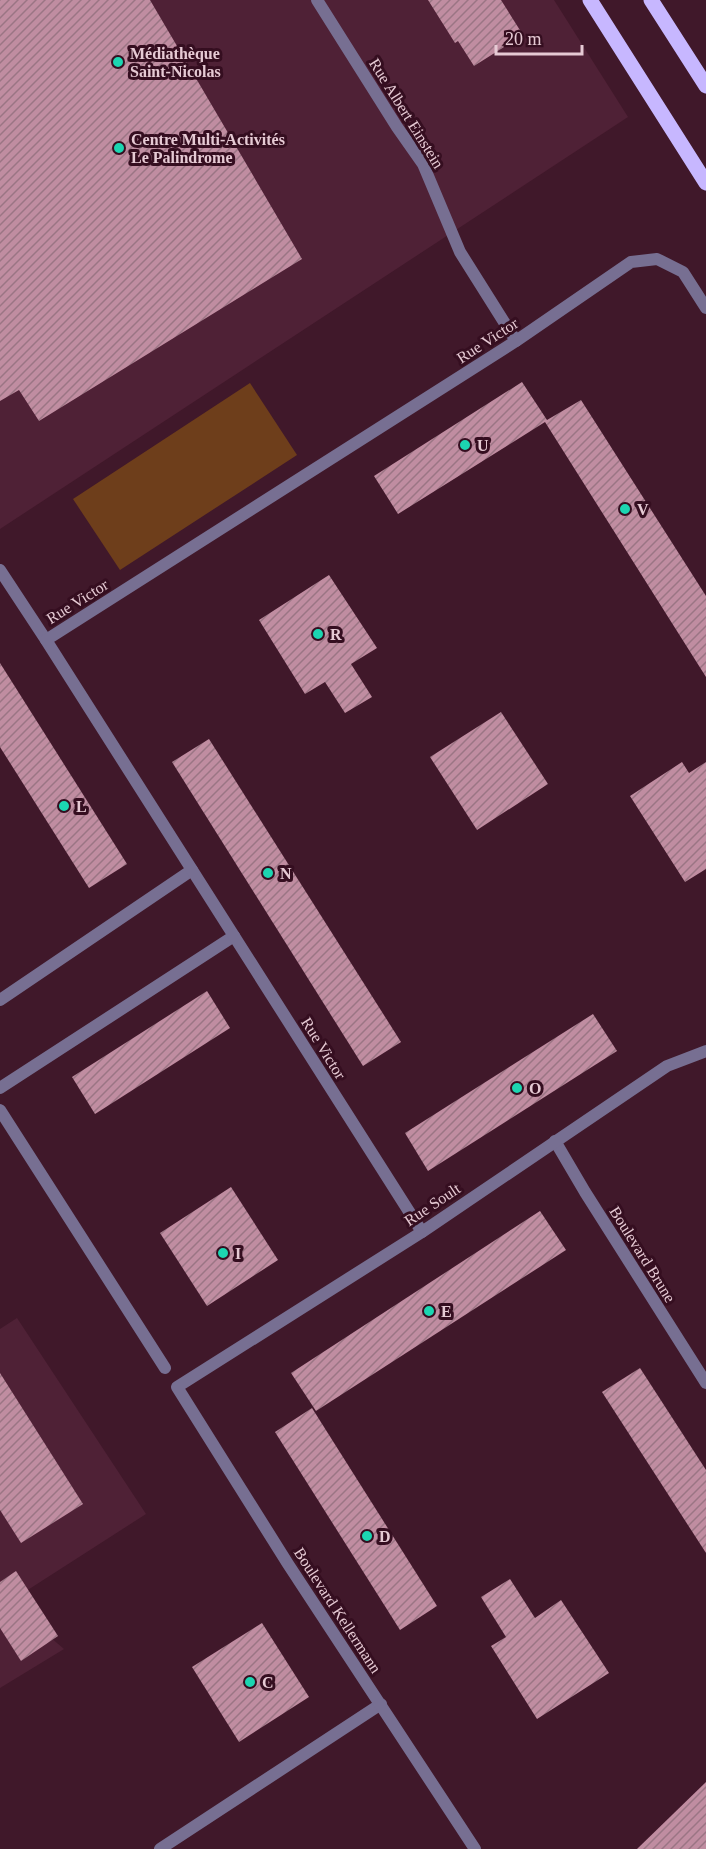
<svg xmlns="http://www.w3.org/2000/svg" width="706" height="1849" viewBox="0 0 706 1849" font-family="'Times New Roman',serif">
	<style>
		.built { fill: #4f2136 }
		.green { fill: #6e3e1b }
		.building { fill: url(#building-hatch) }
		.lines { fill: none; stroke-linecap: round; stroke-linejoin: round }
		.lane { stroke: #776f92; stroke-width: 12 }
		.street { stroke: #776f92; stroke-width: 12 }
		.primary { stroke: #c7b7ff; stroke-width: 15 }
		.poi-dot { fill: #1cd5b1; stroke: #350e20; stroke-width: 2 }
		.labels { text-anchor: middle; stroke-width: 6; stroke-linejoin: round; paint-order: stroke }
		.poi-label { font-size: 16px; font-weight: bold; fill: #e6cad4; stroke: #350e20; text-anchor: start }
		.street-label { font-size: 16px; fill: #e6cad4; stroke: #350e20 }
	</style>
	<defs>
		<pattern id="building-hatch" width="6" height="6" patternUnits="userSpaceOnUse" patternTransform="scale(1.5)"><rect width="6" height="6" fill="#c08da1"/><path d="M-1 1l2-2M0 6l6-6M5 7l2-2" fill="none" stroke="#9b7584"/></pattern>
	</defs>
	<rect width="100%" height="100%" fill="#40182a"/>
	<g class="built">
		<polygon points="0,0 554,0 628,117 0,529"/>
		<polygon points="17,1318 146,1514 9,1602 64,1649 0,1688 0,1329"/>
	</g>
	<polygon class="green" points="250,383 297,455 120,570 73,499"/>
	<g class="building">
		<polygon points="0,0 150,0 302,259 39,421 19,390 0,401"/>
		<polygon points="428,0 501,0 523,35 474,66 458,41 455,43"/>
		<polygon points="522,382 547,420 581,400 706,596 706,677 545,422 398,514 374,476"/>
		<polygon points="329,575 377,648 351,664 372,697 345,713 325,682 305,694 259,620"/>
		<polygon points="0,663 127,864 89,888 0,747"/>
		<polygon points="501,712 548,784 477,830 430,757"/>
		<polygon points="209,739 401,1042 363,1066 172,762"/>
		<polygon points="682,762 689,773 706,762 706,869 685,882 630,796"/>
		<polygon points="207,991 230,1028 95,1114 72,1077"/>
		<polygon points="593,1014 617,1051 428,1171 405,1133"/>
		<polygon points="231,1187 278,1260 207,1306 160,1233"/>
		<polygon points="540,1211 566,1250 316,1411 291,1373"/>
		<polygon points="640,1368 706,1470 706,1553 602,1392"/>
		<polygon points="0,1373 83,1504 21,1543 0,1510"/>
		<polygon points="312,1408 437,1606 400,1630 275,1432"/>
		<polygon points="16,1571 58,1636 21,1661 0,1628 0,1582"/>
		<polygon points="510,1579 535,1618 561,1600 609,1673 537,1719 491,1646 506,1637 481,1597"/>
		<polygon points="262,1623 309,1697 239,1742 192,1667"/>
		<polygon points="706,1782 706,1849 637,1849"/>
	</g>
	<g class="lines">
		<g class="lane">
			<polyline points="0,1000 192,870"/>
			<polyline points="0,1088 234,936"/>
			<polyline points="0,1110 165,1368"/>
			<polyline points="160,1849 381,1704"/>
		</g>
		<g class="street">
			<polyline points="317,0 397,127 423,164 460,252 516,341"/>
			<polyline points="0,570 46,640"/>
			<polyline points="555,1141 585,1192 706,1383"/>
			<polyline points="422,1232 46,640 516,341 631,262 657,259 683,272 706,308"/>
			<polyline points="475,1849 288,1564 177,1387 422,1232 667,1066 706,1051"/>
		</g>
		<g class="primary">
			<polyline points="590,0 706,183"/>
			<polyline points="651,0 706,86"/>
		</g>
	</g>
	<g class="poi-dot">
		<circle cx="118" cy="62" r="6"/>
		<circle cx="119" cy="148" r="6"/>
		<circle cx="465" cy="445" r="6"/>
		<circle cx="625" cy="509" r="6"/>
		<circle cx="318" cy="634" r="6"/>
		<circle cx="64" cy="806" r="6"/>
		<circle cx="268" cy="873" r="6"/>
		<circle cx="517" cy="1088" r="6"/>
		<circle cx="223" cy="1253" r="6"/>
		<circle cx="429" cy="1311" r="6"/>
		<circle cx="367" cy="1536" r="6"/>
		<circle cx="250" cy="1682" r="6"/>
	</g>
	<g class="labels">
		<g class="poi-label">
			<text x="130" y="59">Médiathèque<tspan x="130" dy="18">Saint-Nicolas</tspan></text>
			<text x="131" y="145">Centre Multi-Activités<tspan x="131" dy="18">Le Palindrome</tspan></text>
			<text x="477" y="451">U</text>
			<text x="637" y="515">V</text>
			<text x="330" y="640">R</text>
			<text x="76" y="812">L</text>
			<text x="280" y="879">N</text>
			<text x="529" y="1094">O</text>
			<text x="235" y="1259">I</text>
			<text x="441" y="1317">E</text>
			<text x="379" y="1542">D</text>
			<text x="262" y="1688">C</text>
		</g>
		<g class="street-label">
			<text transform="translate(407 113) rotate(58)" y="6">Rue Albert Einstein</text>
			<text transform="translate(487 340) rotate(-33)" y="6">Rue Victor</text>
			<text transform="translate(77 601) rotate(-32)" y="6">Rue Victor</text>
			<text transform="translate(324 1048) rotate(58)" y="6">Rue Victor</text>
			<text transform="translate(432 1204) rotate(-34)" y="6">Rue Soult</text>
			<text transform="translate(643 1254) rotate(58)" y="6">Boulevard Brune</text>
			<text transform="translate(338 1610) rotate(57)" y="6">Boulevard Kellermann</text>
		</g>
	</g>
	<path d="M496 45v9h86v-9" fill="none" stroke="#e6cad4" stroke-width="3"/>
	<text x="505" y="45" font-size="18" fill="#e6cad4" stroke="#350e20" stroke-width="4.5" paint-order="stroke">20 m</text>
</svg>
